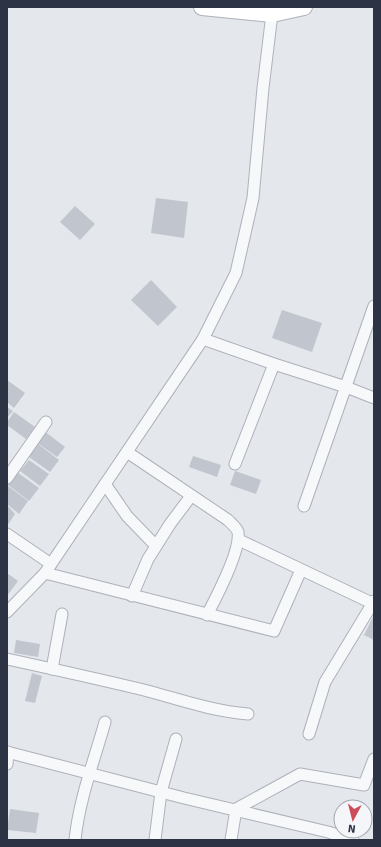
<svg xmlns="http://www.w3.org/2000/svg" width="381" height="847" viewBox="0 0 381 847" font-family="Signika,sans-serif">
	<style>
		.building { fill: #c1c5ce }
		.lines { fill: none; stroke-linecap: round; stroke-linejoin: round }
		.street-casing { stroke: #adb1ba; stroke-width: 13 }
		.secondary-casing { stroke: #adb1ba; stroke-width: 18 }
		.street { stroke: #f7f8fa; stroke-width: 11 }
		.secondary { stroke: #fff; stroke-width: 16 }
	</style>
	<rect width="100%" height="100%" fill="#e4e7ec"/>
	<g class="building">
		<polygon points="156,198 188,202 184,238 151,233"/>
		<polygon points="75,206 95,224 80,240 60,222"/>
		<polygon points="151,280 177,307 158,326 131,300"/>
		<polygon points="282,310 322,323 312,352 272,338"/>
		<polygon points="7,380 25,393 14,408 7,402"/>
		<polygon points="7,407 13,411 7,418"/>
		<polygon points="14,412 35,427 26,439 7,425 7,422"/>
		<polygon points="44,431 65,447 57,457 36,442"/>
		<polygon points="38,444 59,460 50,472 29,457"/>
		<polygon points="193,456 221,465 217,477 189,467"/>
		<polygon points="29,460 49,474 40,486 20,471"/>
		<polygon points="235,471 261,480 256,494 230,485"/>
		<polygon points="17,472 39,488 29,501 8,485"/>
		<polygon points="8,486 28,501 19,514 7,504"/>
		<polygon points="7,505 15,514 7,526"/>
		<polygon points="7,573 18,581 7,596"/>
		<polygon points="374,615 374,640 364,635"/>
		<polygon points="16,640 40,644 38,657 14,653"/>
		<polygon points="32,673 42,676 35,703 25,701"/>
		<polygon points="10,809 39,813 36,833 7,830"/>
	</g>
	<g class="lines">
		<g class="street-casing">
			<g id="street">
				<polyline points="203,339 274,364 346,387 374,398"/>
				<path d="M127,452L228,520C232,524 237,528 238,532C241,550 216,598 207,615"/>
				<polyline points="235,464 274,364"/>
				<polyline points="7,478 46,422"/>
				<polyline points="105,484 127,516 156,546"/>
				<polyline points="304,506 374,306"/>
				<polyline points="7,534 51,564"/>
				<polyline points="239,540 374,604"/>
				<polyline points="45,573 274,631 301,570"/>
				<polyline points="132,596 148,559 170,524 191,496"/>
				<polyline points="7,612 45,573 203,339 236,273 253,198 263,88 272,14"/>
				<path d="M7,659C53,669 98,679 144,690C178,699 212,711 248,714"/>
				<polyline points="52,669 62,614"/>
				<polyline points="309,734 325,682 374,601"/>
				<polyline points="7,752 184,798 328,832 353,840"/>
				<polyline points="7,764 8,752"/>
				<path d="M75,840C79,800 94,761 105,722"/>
				<polyline points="155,840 161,792 176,739"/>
				<polyline points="231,840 236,809 300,774 364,785 374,759"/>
			</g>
		</g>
		<g class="secondary-casing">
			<polyline id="secondary" points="202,7 272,14 304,7"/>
		</g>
		<use href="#street" class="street"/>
		<use href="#secondary" class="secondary"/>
	</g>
	<rect width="381" height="847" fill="none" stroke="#2c3344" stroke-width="16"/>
	<g transform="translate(353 819) rotate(187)"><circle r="19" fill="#f4f6f9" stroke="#a4a8b1"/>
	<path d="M0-3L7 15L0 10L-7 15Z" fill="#cc4d57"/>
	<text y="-6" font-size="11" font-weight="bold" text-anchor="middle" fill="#2c3344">N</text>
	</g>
</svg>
